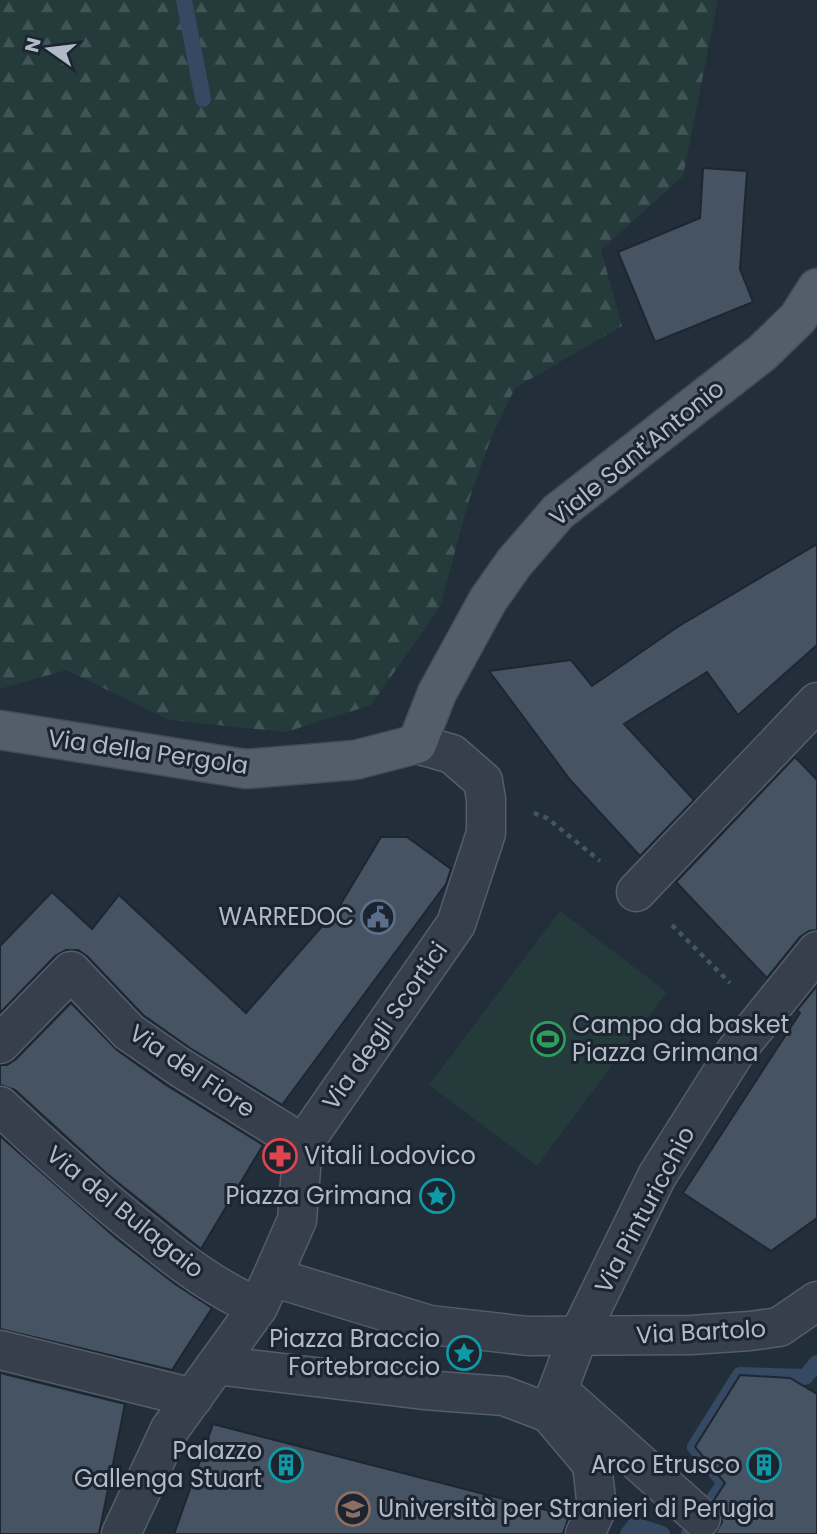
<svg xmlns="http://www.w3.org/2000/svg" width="817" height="1534" viewBox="0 0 817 1534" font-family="Poppins,sans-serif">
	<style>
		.forest { fill: url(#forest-firs) }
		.pitch { fill: #243a3b }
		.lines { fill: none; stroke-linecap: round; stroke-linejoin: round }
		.stream { stroke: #354a62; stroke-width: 16 }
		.building { fill: #465362; stroke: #1d2631; stroke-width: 2 }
		.minor-casing { stroke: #545d68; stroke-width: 41 }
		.major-casing { stroke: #424b57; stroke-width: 41 }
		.path { stroke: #425759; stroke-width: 4.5; stroke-dasharray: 5 5; stroke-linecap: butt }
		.minor { stroke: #363f4b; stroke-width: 38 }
		.major { stroke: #545e6b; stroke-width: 38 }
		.labels { text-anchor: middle; stroke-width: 6; stroke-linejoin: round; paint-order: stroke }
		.street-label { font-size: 24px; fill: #b1bac7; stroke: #1b242f }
		.poi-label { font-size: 24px; fill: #b1bac7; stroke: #1b242f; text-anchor: end }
	</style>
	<defs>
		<pattern id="forest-firs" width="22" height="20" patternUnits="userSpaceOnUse" patternTransform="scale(1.75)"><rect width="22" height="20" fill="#243a3b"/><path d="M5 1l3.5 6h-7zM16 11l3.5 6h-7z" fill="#415456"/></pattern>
	</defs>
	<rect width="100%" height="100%" fill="#222e3a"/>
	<polygon class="forest" points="0,0 718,0 683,176 601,250 622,326 515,388 491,438 469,500 440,607 371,705 286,732 169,720 66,670 0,689"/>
	<polygon class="pitch" points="560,911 667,992 537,1166 429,1085"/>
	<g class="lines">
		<g class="stream">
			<polyline points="184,0 203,99"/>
			<polyline points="628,1534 635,1525 662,1534"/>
			<polyline points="689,1534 725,1483 695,1447 740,1375 805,1377 817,1363"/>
		</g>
	</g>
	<g class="building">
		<polygon points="703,168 747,171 740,269 753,302 655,342 618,252 700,218"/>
		<polygon points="817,544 817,645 738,715 707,672 624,724 694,800 640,856 571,781 489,671 571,660 592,686 679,626"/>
		<polygon points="795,757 817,780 817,930 809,931 800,937 767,978 676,882"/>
		<polygon points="381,837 407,837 451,869 446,884 282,1105 190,1048 143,1015 87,956 78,950 66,950 55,956 0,1013 0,946 52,892 92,929 119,895 246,1013 339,907"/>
		<polygon points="817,986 817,1218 771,1251 683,1193 800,1013 797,1010"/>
		<polygon points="71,1003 117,1050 166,1085 263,1145 201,1249 106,1173 15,1090 0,1085 0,1065 7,1065 16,1059"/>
		<polygon points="0,1136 116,1238 175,1284 212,1308 172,1370 0,1329"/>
		<polygon points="0,1373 125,1404 99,1534 0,1534"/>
		<polygon points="740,1375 790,1378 817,1394 817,1534 715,1534 722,1522 721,1511 714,1500 725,1483 695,1447"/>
		<polygon points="213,1424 569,1516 563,1534 174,1534"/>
	</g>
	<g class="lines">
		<g class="minor-casing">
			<g id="minor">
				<polyline points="636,892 817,702"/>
				<polyline points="0,1044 71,971 129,1032 178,1066 303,1144"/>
				<path d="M0,1106C49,1152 97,1196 150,1237C183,1264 218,1290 258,1307"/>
				<polyline points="272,1277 430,1325 528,1336 691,1335 750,1331 779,1327 817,1301"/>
				<polyline points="0,1350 193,1398"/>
				<polyline points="216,1365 424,1390 504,1396 549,1413"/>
				<polyline points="559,1391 701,1518"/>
				<polyline points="549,1413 578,1337 657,1176 736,1051 817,951"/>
				<polyline points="549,1413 592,1464 597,1508 585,1534"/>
				<polyline points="121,1534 170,1429 258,1307 272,1277 297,1220 303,1144 456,924 486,833 486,799 483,781 452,754 417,744"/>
			</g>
		</g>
		<g class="major-casing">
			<polyline id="major" points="0,730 246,769 355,760 417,744 437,693 488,600 514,563 558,512 762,353 798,318 817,288"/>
		</g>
		<g class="path">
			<polyline points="534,813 547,818 600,861"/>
			<polyline points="672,925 730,983"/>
		</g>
		<use href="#minor" class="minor"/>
		<use href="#major" class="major"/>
	</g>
	<defs>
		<g id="civic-ring" transform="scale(1.75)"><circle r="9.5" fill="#1b242f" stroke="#5c6f8a" stroke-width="1.5"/><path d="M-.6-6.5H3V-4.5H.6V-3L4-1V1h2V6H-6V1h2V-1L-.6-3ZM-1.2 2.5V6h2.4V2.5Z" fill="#5c6f8a"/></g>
		<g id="stadium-ring" transform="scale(1.75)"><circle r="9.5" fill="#1b242f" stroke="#2e9e5b" stroke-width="1.5"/><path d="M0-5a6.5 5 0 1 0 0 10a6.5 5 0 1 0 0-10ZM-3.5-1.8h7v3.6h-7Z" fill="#2e9e5b"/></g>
		<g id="pharmacy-ring" transform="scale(1.75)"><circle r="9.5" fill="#1b242f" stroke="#e0444e" stroke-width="1.5"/><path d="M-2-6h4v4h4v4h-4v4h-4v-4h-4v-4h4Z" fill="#e0444e"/></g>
		<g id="sight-ring" transform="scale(1.75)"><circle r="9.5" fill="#1b242f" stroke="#0f9aa8" stroke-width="1.5"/><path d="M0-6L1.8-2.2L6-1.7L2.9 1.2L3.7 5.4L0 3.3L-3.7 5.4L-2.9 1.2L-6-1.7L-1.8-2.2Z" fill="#0f9aa8"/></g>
		<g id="building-ring" transform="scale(1.75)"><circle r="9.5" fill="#1b242f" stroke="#0f9aa8" stroke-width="1.5"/><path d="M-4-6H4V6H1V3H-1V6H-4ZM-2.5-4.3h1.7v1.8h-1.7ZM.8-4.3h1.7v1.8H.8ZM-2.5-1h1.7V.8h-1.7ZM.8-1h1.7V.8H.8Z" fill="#0f9aa8"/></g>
		<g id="university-ring" transform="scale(1.75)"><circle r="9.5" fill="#1b242f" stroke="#8d6e63" stroke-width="1.5"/><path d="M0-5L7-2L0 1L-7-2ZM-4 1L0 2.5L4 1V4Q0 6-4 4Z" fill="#8d6e63"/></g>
	</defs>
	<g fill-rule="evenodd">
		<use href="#civic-ring" x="378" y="917"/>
		<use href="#stadium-ring" x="548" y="1039"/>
		<use href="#pharmacy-ring" x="280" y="1156"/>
		<use href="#sight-ring" x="437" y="1196"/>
		<use href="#sight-ring" x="464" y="1353"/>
		<use href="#building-ring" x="286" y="1465"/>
		<use href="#building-ring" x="764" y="1465"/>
		<use href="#university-ring" x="353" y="1509"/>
	</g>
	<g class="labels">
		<g class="street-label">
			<text transform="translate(637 453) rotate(-39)" y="8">Viale Sant'Antonio</text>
			<text transform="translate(148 752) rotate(8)" y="8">Via della Pergola</text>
			<text transform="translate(385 1026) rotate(-55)" y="8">Via degli Scortici</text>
			<text transform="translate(192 1071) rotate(34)" y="8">Via del Fiore</text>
			<text transform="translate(645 1210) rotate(-62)" y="8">Via Pinturicchio</text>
			<text transform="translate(125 1212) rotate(39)" y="8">Via del Bulagaio</text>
			<text transform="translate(701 1332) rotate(-3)" y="8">Via Bartolo</text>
		</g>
		<g class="poi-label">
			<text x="354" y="925">WARREDOC</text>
			<text x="572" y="1033" text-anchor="start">Campo da basket<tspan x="572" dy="28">Piazza Grimana</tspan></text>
			<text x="304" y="1164" text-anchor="start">Vitali Lodovico</text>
			<text x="412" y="1204">Piazza Grimana</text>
			<text x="440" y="1347">Piazza Braccio<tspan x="440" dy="28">Fortebraccio</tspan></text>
			<text x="262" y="1459">Palazzo<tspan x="262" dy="28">Gallenga Stuart</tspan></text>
			<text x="740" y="1473">Arco Etrusco</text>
			<text x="378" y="1517" text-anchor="start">Università per Stranieri di Perugia</text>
		</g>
	</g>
	<g transform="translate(49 49) rotate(284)" stroke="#1b242f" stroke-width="5" paint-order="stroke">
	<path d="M0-5L12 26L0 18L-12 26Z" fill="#b1bac7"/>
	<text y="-10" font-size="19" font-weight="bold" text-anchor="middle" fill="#b1bac7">N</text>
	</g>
</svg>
